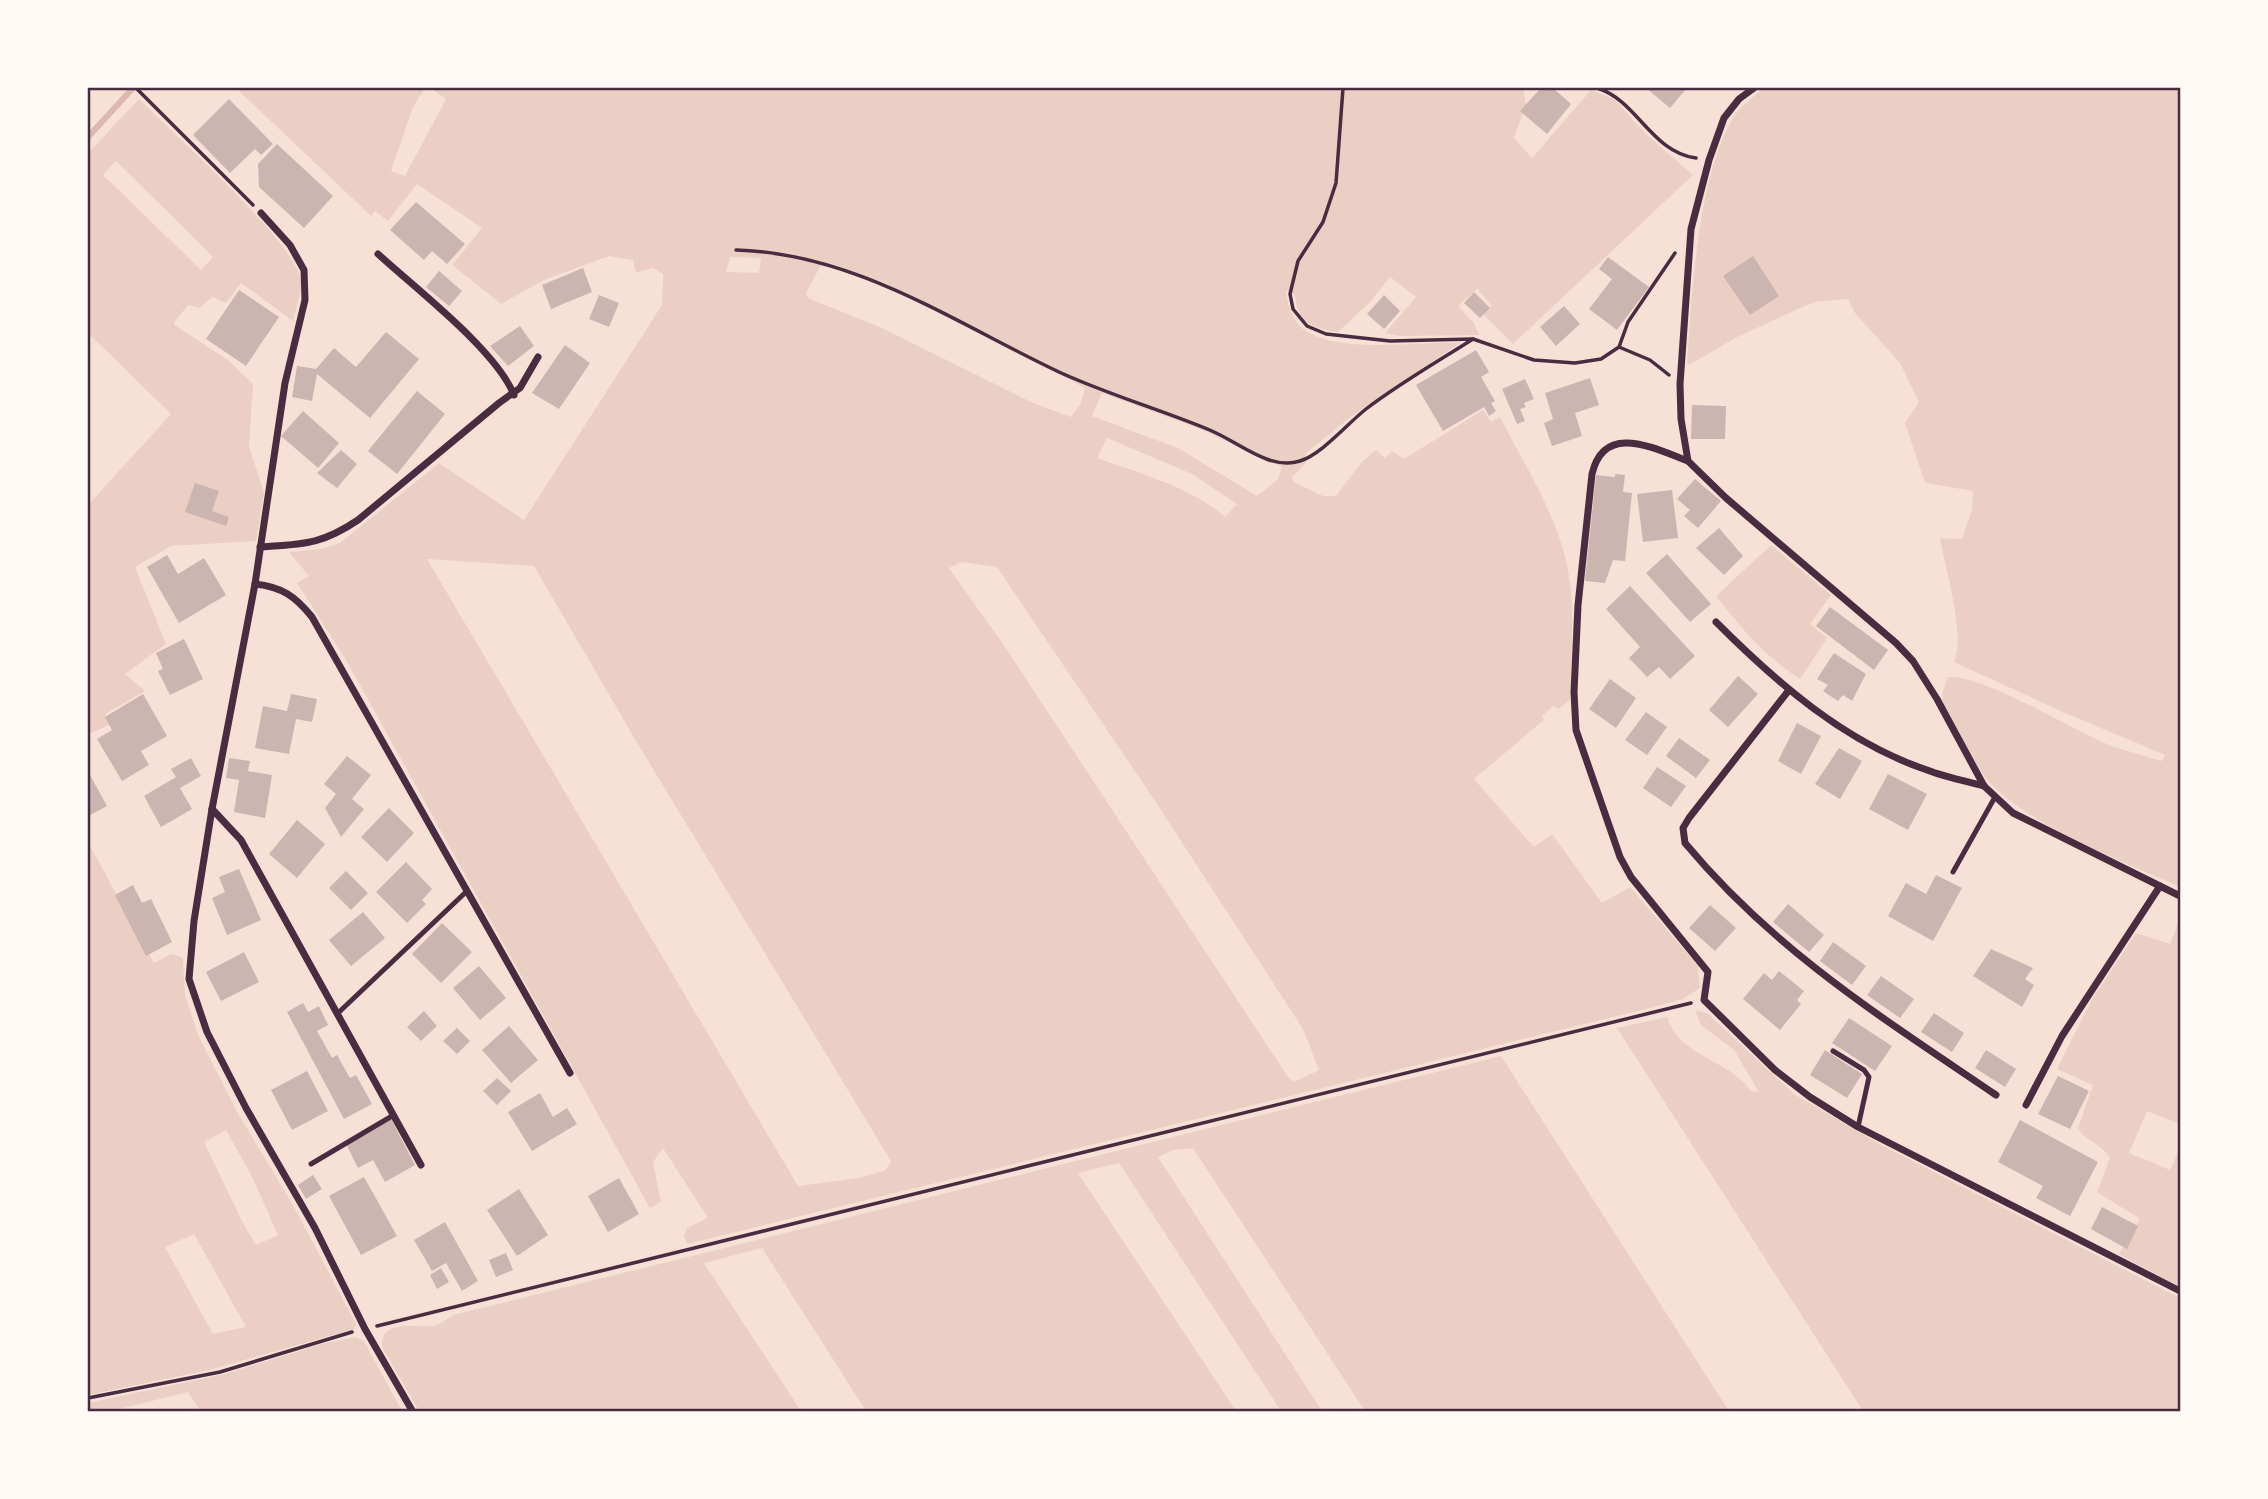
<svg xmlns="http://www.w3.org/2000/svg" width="2268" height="1499" viewBox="0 0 2268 1499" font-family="'Sofia Sans Condensed',sans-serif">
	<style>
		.green { fill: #ebcfc5; fill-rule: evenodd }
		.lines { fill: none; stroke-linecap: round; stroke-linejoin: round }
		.stream { stroke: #dcb8b0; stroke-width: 6 }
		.building { fill: #ccb4b1 }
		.path { stroke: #4a2c40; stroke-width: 3.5 }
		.service { stroke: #4a2c40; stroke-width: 5 }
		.minor { stroke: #4a2c40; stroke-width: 7 }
		.neatline { fill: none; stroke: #4a2c40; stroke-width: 2.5 }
	</style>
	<rect width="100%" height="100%" fill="#f7e1d7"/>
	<g class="green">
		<path d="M236,88H425L413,107L391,171L405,176L446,99L430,88H1523L1526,105L1514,138L1532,158L1591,90L1614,99L1647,135L1693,175L1513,344L1483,314L1492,306L1477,289L1458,306L1474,323L1479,335L1400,336L1385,333L1416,297L1390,277L1370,302L1338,332C1313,329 1297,322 1295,295L1286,290C1287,303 1292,320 1303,329C1339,355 1417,341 1460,343L1352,416L1305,454L1306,463L1292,477L1294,482L1323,496H1336L1361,463L1376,450L1385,458L1392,451L1404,459L1483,410L1491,422L1500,417C1524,464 1556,513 1567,565C1576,609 1571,655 1570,700L1559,709L1553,706L1542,716L1544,720L1474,779L1534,847L1552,834L1602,903L1630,887L1698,966L1700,988L1683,999L1654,1007L687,1244L684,1236L687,1228L708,1218L663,1148L653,1162L661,1202L650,1208L346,660L297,583L309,576L289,552L322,549L340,543L439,463L524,520L662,305L663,274L652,268L636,273L633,260L609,256L544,280L501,304L452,265L482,228L417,184L388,221L375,211L371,216ZM730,257L761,258L759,273L726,272ZM821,265L883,282L1085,388L1081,403L1071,417L1031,402L882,328L808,298L806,293ZM1102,393L1198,428L1282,467L1278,479L1257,496L1178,448L1092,416ZM1107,438L1192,474L1237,504L1225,517C1191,487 1139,473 1097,458ZM427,559L534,566L639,746L891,1161L886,1170L859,1178L798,1186ZM961,562L997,567L1157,804L1303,1029L1319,1070L1294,1082L1288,1077L1003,644L949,568Z"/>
		<path d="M1764,88H2180V887C2127,863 2020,822 1985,777C1968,754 1958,726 1943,702L1942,694L1948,677C1984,674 2075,732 2114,747C2130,752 2146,756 2162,761L2165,755L2063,712L1954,662C1966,634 1945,569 1940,538L1962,539L1972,510L1973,491L1925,483L1905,423L1919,402L1900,363L1855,313L1848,299L1814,302L1737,337L1687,366C1691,297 1698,176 1733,118C1741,106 1753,97 1764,88Z"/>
		<path d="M139,99C172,132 288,237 299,274C304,288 296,307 293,321L241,283L226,303L212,297L200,308L188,305L173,324L228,360L253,384L249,446L264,493L256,541L171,546L135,567L166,644L125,674L145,691L105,714L110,724L88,735V505L171,414L88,333V153ZM116,161L213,257L201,270L103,175Z"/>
		<path d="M1771,545L1831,595L1810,624L1827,638L1800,679C1765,657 1742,629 1716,596Z"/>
		<path d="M88,842L154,963L171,954L183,958L185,995L198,1035L239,1115L293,1205L356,1324L354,1329L209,1370L88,1395ZM226,1130L253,1179L278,1235L256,1245L244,1225L204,1142ZM194,1234L246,1327L213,1334L165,1247Z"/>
		<path d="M2180,918V1124L2147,1111L2129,1153L2170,1170L2180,1148V1287L2119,1254L2140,1219L2097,1192L2110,1158C2102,1144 2086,1142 2078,1128L2093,1085L2057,1069L2091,1001L2136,933L2170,944Z"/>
		<path d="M1695,1010L1707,1013L1794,1094L1883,1146L2180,1298V1411H1863L1617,1028L1667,1017C1679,1057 1729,1059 1751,1091L1759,1092L1734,1050L1701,1025Z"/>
		<path d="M1501,1056L1729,1411H1365L1193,1148L1173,1150L1158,1157L1322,1411H1281L1119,1163L1078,1173L1236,1411H866L762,1248L704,1263L801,1411H419L382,1347C380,1319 414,1328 433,1326C439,1325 447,1319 453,1315Z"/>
		<polygon points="355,1337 364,1341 402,1411 200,1411 188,1392 111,1411 88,1411 88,1403 225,1374 326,1343"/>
	</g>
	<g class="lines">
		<polyline class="stream" points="88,137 133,88"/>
	</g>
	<g class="building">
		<polygon points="1541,88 1553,88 1571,104 1547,134 1520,111"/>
		<polygon points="1646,88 1687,88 1670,108"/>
		<polygon points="229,99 273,144 261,155 255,149 230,173 193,135"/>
		<polygon points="277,144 333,196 304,228 259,187 258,164"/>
		<polygon points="416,202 465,244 447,264 432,251 424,260 390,230"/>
		<polygon points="1753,256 1779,296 1750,315 1723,276"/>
		<polygon points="1608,257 1649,287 1617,330 1589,309 1612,279 1599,269"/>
		<polygon points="583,268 592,292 551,309 542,285"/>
		<polygon points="439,271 462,291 449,306 426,287"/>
		<polygon points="239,290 279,317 246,366 206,339"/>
		<polygon points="1474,292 1490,308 1480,318 1464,303"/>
		<polygon points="599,295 619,303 609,327 589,319"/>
		<polygon points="1384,295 1400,311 1384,329 1367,314"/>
		<polygon points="1564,306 1580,324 1556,346 1540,327"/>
		<polygon points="520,326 534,346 508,366 490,346"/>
		<polygon points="386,332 419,359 370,418 317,374 312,401 292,397 297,366 316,369 334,348 356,367"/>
		<polygon points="565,345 590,363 559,409 532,393"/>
		<polygon points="1476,350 1489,372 1481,377 1495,401 1491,403 1496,411 1489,416 1484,407 1443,431 1416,385"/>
		<polygon points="1590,378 1599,405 1575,413 1582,436 1552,446 1544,423 1553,419 1545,393"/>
		<polygon points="1525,379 1534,399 1524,403 1526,407 1520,409 1525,421 1517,424 1502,389"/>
		<polygon points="417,391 445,414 397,474 368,451"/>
		<polygon points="1692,405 1726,406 1725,439 1691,439"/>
		<polygon points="303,411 339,443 318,468 281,436"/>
		<polygon points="341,450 357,464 337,488 317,473"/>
		<polygon points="1615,474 1625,475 1623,492 1632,493 1625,561 1613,560 1605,583 1585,581 1596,475 1615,477"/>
		<polygon points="1695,479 1721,501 1698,528 1684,516 1690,510 1677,499"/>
		<polygon points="195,483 219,491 212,511 229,517 226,526 185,512"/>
		<polygon points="1672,490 1678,538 1643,542 1637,494"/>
		<polygon points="1719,528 1743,556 1724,575 1696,548"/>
		<polygon points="1667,554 1711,604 1690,622 1646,573"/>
		<polygon points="167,555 178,574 204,558 226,595 179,623 147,567"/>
		<polygon points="1630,586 1695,656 1670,679 1659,667 1647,677 1629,658 1640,647 1606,609"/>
		<polygon points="1830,607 1888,650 1874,670 1816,626"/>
		<polygon points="184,639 203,679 170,695 158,671 163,669 156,653"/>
		<polygon points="1834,653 1866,674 1852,701 1843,695 1838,701 1823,691 1828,685 1817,679"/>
		<polygon points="1738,676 1758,694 1728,727 1709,710"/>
		<polygon points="1610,679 1636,698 1616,728 1589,709"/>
		<polygon points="143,694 167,736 141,751 149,765 122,781 97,739 112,730 105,717"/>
		<polygon points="291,694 317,699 312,722 296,719 289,754 255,748 263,706 287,711"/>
		<polygon points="1646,712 1667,727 1647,755 1625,740"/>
		<polygon points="1797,723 1821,736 1801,774 1778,761"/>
		<polygon points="1679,738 1710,760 1696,778 1666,756"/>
		<polygon points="1839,748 1862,761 1840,799 1815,784"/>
		<polygon points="347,756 371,775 352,799 364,809 341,837 325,808 336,794 324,784"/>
		<polygon points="191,758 201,776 180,788 192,809 161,827 144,796 176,777 171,769"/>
		<polygon points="229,758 250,761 248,771 272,775 265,818 234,812 239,780 226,778"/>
		<polygon points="1657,767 1686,786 1671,807 1643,788"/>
		<polygon points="1888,774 1927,794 1908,830 1869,809"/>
		<polygon points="90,775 107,806 88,816 88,776"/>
		<polygon points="389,808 414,833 387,862 361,837"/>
		<polygon points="297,820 325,844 297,878 269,854"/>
		<polygon points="406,862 432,889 422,900 426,904 407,923 376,892"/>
		<polygon points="239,869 261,920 227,935 212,898 225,892 219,877"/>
		<polygon points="346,871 368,893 351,910 329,888"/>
		<polygon points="1936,875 1962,888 1933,941 1888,916 1906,883 1926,894"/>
		<polygon points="133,885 142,903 151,899 172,942 146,956 115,895"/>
		<polygon points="1788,904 1824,935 1809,952 1773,922"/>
		<polygon points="1710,905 1736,928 1715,951 1689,928"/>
		<polygon points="363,912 385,938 351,966 329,940"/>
		<polygon points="442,923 472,952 441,983 412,954"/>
		<polygon points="1833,942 1866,966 1852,985 1820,961"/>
		<polygon points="1991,949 2033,968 2025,979 2034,985 2022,1007 1973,976"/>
		<polygon points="244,952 259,982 221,1001 206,972"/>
		<polygon points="479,966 506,998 480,1020 453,988"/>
		<polygon points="1779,971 1804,991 1797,1000 1801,1004 1780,1030 1743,999 1764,973 1772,980"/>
		<polygon points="1881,976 1914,999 1900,1018 1867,995"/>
		<polygon points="303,1003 308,1012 319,1006 328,1025 317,1031 332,1058 337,1055 350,1078 356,1075 372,1104 344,1119 287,1012"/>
		<polygon points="424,1011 437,1026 421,1041 407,1027"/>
		<polygon points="1934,1013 1964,1033 1952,1052 1921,1032"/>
		<polygon points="1849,1018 1892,1046 1875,1071 1832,1043"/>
		<polygon points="509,1026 538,1060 511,1083 482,1050"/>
		<polygon points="457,1028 470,1041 457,1054 443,1041"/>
		<polygon points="1825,1050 1862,1074 1847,1098 1810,1075"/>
		<polygon points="1986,1050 2016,1069 2005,1087 1975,1068"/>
		<polygon points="307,1071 328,1111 292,1130 271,1090"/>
		<polygon points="2058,1076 2089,1091 2070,1129 2038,1114"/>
		<polygon points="497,1078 511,1091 497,1105 483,1091"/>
		<polygon points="540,1093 553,1117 567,1108 577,1124 532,1151 508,1112"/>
		<polygon points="391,1119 415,1165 385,1182 373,1160 358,1168 346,1144"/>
		<polygon points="2020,1120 2098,1162 2070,1216 2036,1198 2043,1186 1998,1162"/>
		<polygon points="313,1175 322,1189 306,1199 298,1185"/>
		<polygon points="364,1177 397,1236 361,1255 329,1196"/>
		<polygon points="619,1178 639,1214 608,1232 588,1196"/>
		<polygon points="519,1189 548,1235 517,1256 487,1210"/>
		<polygon points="2102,1207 2138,1226 2127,1249 2091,1229"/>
		<polygon points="445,1222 478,1281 462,1291 446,1263 432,1271 414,1240"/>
		<polygon points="506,1253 513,1270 496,1277 489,1260"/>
		<polygon points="441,1268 449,1282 437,1289 430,1275"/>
	</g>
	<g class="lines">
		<g class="path">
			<polyline points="136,88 253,205"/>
			<polyline points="1343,88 1336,183 1323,222 1298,261 1290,294 1293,309 1307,326 1326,334 1390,341 1473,339 1534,360 1575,363 1601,359 1619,347 1650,360 1669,375"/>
			<path d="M1597,88C1637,100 1651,152 1696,158"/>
			<path d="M736,250C855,253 955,323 1059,372C1109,395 1162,410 1212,431C1238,442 1270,471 1300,461C1322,454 1347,424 1366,409C1400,383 1437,362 1473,339"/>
			<polyline points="1619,347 1628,322 1675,253"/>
			<polyline points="377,1326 1691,1003"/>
			<polyline points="88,1398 220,1372 352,1332"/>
		</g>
		<g class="service">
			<polyline points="1953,872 1995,797"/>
			<polyline points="337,1014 467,891"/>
			<polyline points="1833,1051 1864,1070 1869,1077 1858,1127"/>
			<polyline points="311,1164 392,1116"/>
		</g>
		<g class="minor">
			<polyline points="1754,88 1739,99 1724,118 1709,160 1691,229 1680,384 1681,419 1688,461 1726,498 1896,643 1913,661 1937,699 1984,786 2013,813 2180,896"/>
			<polyline points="261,213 290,245 304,270 305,300 285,383 255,584 212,809 194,921 189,979 207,1032 246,1108 315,1228 365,1329 413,1412"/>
			<path d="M378,254C416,289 496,350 514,395"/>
			<path d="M1688,461C1653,448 1604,422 1592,474L1578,605L1574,692L1576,730L1620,857L1631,877L1708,972L1704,1000L1775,1070L1810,1097L1858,1127L2180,1291"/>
			<path d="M260,547C303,544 321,545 358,520L499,403L520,388L538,357"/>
			<path d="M255,584C282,587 295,596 312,617L570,1073"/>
			<path d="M1716,622C1776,682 1844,742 1927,770C1945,777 1965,781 1984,786"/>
			<path d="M1789,690L1689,818L1683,828L1685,843C1775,951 1881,1017 1996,1095"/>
			<polyline points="212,809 241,840 421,1165"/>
			<polyline points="2026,1105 2062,1036 2160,886"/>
		</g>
	</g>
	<rect width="2268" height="1499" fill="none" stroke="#fffaf5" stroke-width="178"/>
	<rect x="89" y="89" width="2090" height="1321" class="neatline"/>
</svg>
